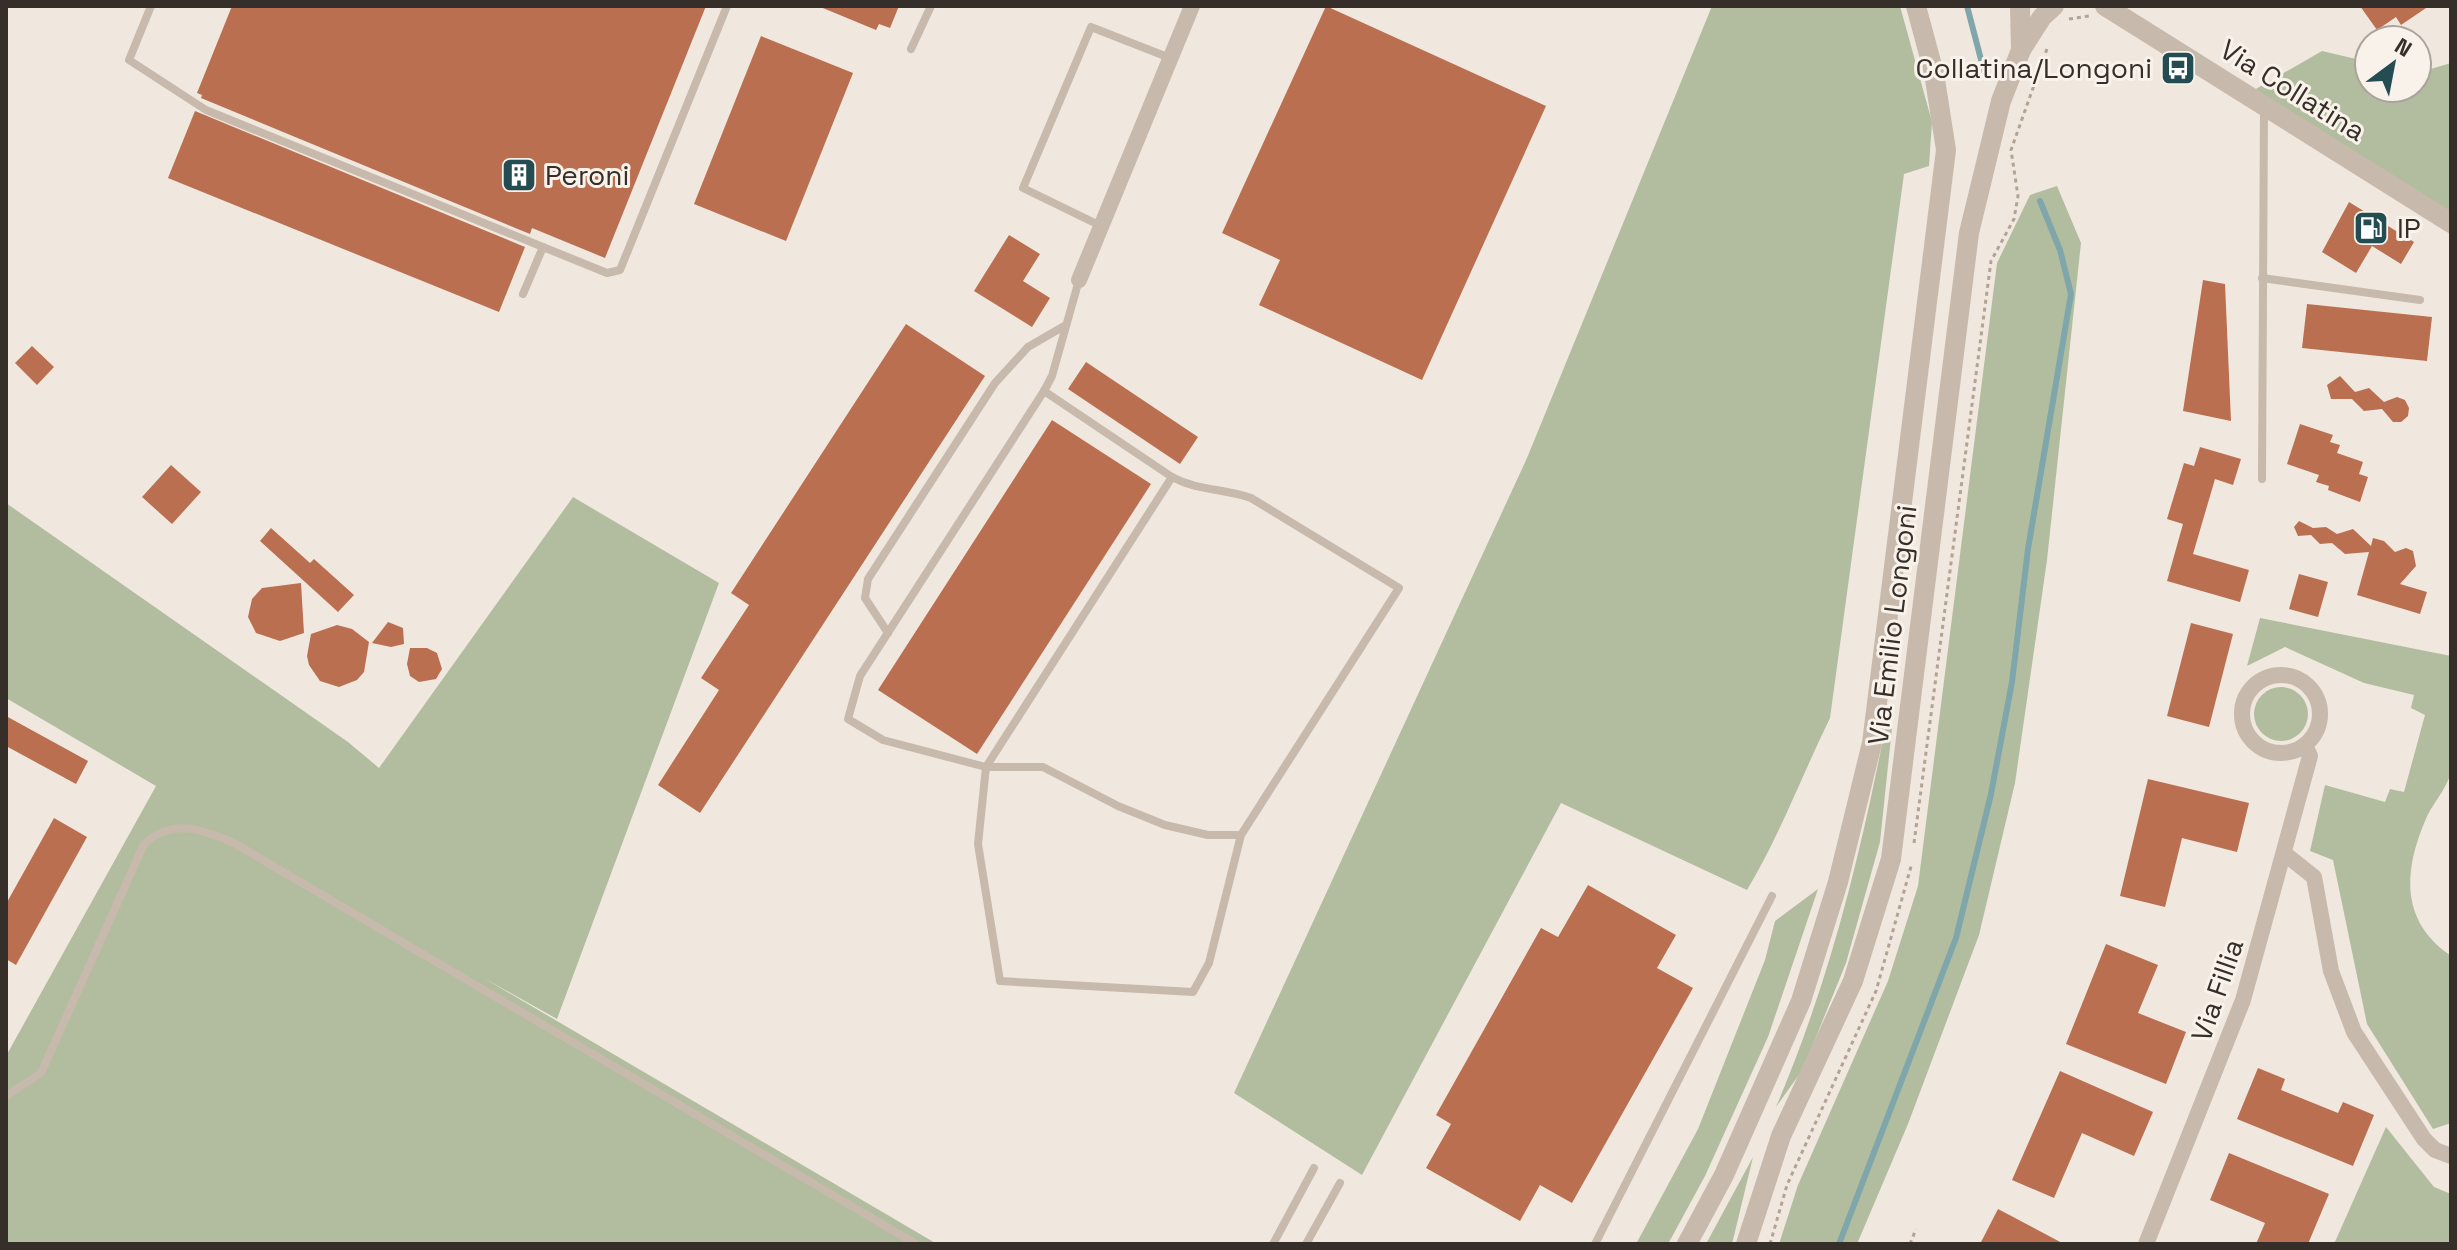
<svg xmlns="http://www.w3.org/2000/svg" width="2457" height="1250" viewBox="0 0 2457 1250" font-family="'Space Grotesk',sans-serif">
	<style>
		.green { fill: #b2bd9f }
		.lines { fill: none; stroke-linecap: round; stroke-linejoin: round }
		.stream { stroke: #7fa6aa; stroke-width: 6 }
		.building { fill: #ba6f51 }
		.path { stroke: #b2a395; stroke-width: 3; stroke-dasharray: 4 4; stroke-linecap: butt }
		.service { stroke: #c7b9ab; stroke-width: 8 }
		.minor { stroke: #c7b9ab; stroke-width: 16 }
		.tertiary { stroke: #c7b9ab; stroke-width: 20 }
		.labels { text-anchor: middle; stroke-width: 6; stroke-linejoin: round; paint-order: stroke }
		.poi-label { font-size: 28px; fill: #352e29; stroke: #f8f2ea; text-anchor: start }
		.street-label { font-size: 28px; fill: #352e29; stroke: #f8f2ea }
	</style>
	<rect width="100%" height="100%" fill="#f0e8de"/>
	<g class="green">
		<path d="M1712,6H1900L1932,122L1929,166L1904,174L1830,718C1802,775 1780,835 1747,890L1561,803L1362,1175L1234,1093L1527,458Z"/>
		<polygon points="2322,51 2369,62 2369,88 2417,88 2417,73 2451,63 2451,213 2254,90"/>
		<polygon points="2057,186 2081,243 2047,560 2015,783 1979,935 1908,1124 1857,1244 1779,1244 1798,1185 1888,981 1918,886 1997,263 2030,195"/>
		<polygon points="573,497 719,583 557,1019 482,977 937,1244 6,1244 6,1056 156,786 6,698 6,503 348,742 379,768"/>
		<path d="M2260,618L2451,656C2451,683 2457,749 2451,772C2447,789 2431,805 2425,821C2403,873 2401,922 2451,956V1123L2433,1129L2367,1024L2333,860L2310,851L2325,785L2385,802L2390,789L2404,792L2425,715L2411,708L2414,695L2364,683L2285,647L2247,666Z"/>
		<circle cx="2281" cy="714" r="27"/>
		<path d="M1887,719L1892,728L1880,842L1846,963L1803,1069L1776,1107C1831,977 1860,857 1887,719Z"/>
		<polygon points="1818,889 1768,1037 1705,1176 1668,1244 1636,1244 1698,1129 1765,960 1775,921"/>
		<polygon points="2386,1127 2434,1187 2451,1194 2451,1244 2334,1244"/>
		<polygon points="1753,1157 1732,1244 1706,1244"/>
	</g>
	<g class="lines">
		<g class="stream">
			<polyline points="1967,6 1984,71"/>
			<polyline points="1839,1244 1956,938 1991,794 2012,682 2028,549 2071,294 2060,250 2040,201"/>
		</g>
	</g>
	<g class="building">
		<polygon points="232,6 706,6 605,258 532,228 530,234 201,98 202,95 197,93"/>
		<polygon points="818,6 899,6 890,28 879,24 876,30"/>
		<polygon points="1326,6 1546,106 1422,380 1259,305 1280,260 1222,233"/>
		<polygon points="2360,6 2429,6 2401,25 2396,17 2377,30"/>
		<polygon points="761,36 853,73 786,241 694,204"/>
		<polygon points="195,111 525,247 499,312 168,178"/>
		<polygon points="2349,202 2414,242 2401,264 2372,246 2356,273 2322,252"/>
		<polygon points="1009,235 1040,254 1023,281 1050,298 1032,327 974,291"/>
		<polygon points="2203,280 2225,284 2231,421 2183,411"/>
		<polygon points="2307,304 2432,317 2427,361 2302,348"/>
		<polygon points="906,324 985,376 700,813 658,785 719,690 701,678 749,605 731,593"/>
		<polygon points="32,346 54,367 37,385 15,363"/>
		<polygon points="1086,362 1198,437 1180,464 1068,389"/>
		<polygon points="2340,376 2355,392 2369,388 2384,402 2397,397 2405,400 2409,408 2408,416 2401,422 2393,422 2382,409 2364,411 2352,399 2331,399 2327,385"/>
		<polygon points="1052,420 1151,484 977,754 878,690"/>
		<polygon points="2300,424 2333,435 2330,442 2340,445 2337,453 2363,462 2359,474 2368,477 2360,502 2328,490 2329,486 2316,482 2319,475 2287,464"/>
		<polygon points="2200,447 2241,459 2233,485 2215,479 2193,554 2249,570 2240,602 2167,581 2183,524 2167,519 2184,463 2194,466"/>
		<polygon points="171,465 201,492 172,524 142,497"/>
		<polygon points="2299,521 2313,528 2326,527 2337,534 2353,529 2371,546 2373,538 2384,541 2395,552 2406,548 2413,551 2416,566 2400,584 2427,592 2420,614 2357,595 2369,552 2345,554 2332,543 2320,544 2311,535 2298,536 2294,527"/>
		<polygon points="271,528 310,563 314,559 354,595 338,612 260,541"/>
		<polygon points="2299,574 2328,582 2318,617 2289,609"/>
		<polygon points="301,583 304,633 280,641 256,633 248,617 252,599 262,588"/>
		<polygon points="388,622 403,628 404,644 391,647 372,643"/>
		<polygon points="2191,623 2233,634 2209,727 2167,716"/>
		<polygon points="337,625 352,629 369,642 364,672 357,680 339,687 320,681 309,665 307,656 311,634"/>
		<polygon points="410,648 427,648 437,653 442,669 436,679 419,682 410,676 407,664"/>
		<polygon points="6,716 88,761 76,784 6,746"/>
		<polygon points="2148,779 2249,803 2237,852 2182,838 2165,907 2120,896"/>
		<polygon points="54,818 87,837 16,965 6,959 6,904"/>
		<polygon points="1588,885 1676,935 1657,968 1693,988 1572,1203 1540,1185 1520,1221 1426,1168 1451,1124 1436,1115 1541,928 1558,937"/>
		<polygon points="2106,944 2158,965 2138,1013 2186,1032 2166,1084 2066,1044"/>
		<polygon points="2258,1068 2285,1079 2281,1090 2338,1113 2343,1102 2374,1115 2353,1166 2237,1119"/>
		<polygon points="2060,1071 2153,1112 2134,1156 2082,1133 2054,1198 2012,1180"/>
		<polygon points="2229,1153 2329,1194 2308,1244 2256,1244 2265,1223 2210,1200"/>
		<polygon points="1998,1209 2064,1244 1980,1244"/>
	</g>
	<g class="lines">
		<g class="path">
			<polyline points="2069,19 2089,16"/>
			<polyline points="1914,843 1991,261 2014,219 2018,196 2011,150 2048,46"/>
			<polyline points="1770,1244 1787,1185 1876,991 1912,863"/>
			<polyline points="1910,1244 1916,1229"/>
		</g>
		<g class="service">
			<polyline points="151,6 129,60 206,110 607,273 620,270 727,6"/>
			<polyline points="911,49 931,6"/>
			<polyline points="1101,226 1023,188 1091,27 1170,58"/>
			<polyline points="2262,278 2420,300"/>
			<polyline points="523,294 543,247"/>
			<polygon points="1044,391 1172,477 986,767 883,740 848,719 860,676"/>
			<polyline points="1044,391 1052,376 1079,280"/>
			<path d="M1172,477C1198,491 1223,488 1251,498L1399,588L1241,835H1208L1165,825L1118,806L1043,767H986L978,844L1000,981L1193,992L1209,963L1241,835"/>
			<polyline points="2262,479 2264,107"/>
			<polyline points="888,633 865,598 868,579 995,383 1028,347 1066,325"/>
			<path d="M6,1096L41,1073L144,844C173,818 202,829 234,843L916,1244"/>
			<polyline points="1273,1244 1314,1168"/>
			<polyline points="1306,1244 1340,1183"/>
			<polyline points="1595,1244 1772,896"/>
		</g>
		<g class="minor">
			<polyline points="1079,280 1192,6"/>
			<circle cx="2281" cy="714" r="39"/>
			<polyline points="2285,854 2314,877 2331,971 2354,1032 2424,1139 2435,1150 2451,1156"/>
			<polyline points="2146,1244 2243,1000 2310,756 2305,745"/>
		</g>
		<g class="tertiary">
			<polyline points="2020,6 2021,50"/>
			<polyline points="2105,6 2451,223"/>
			<polyline points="1687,1244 1724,1175 1801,1001 1838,882 1872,743 1946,150 1934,73 1916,6"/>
			<polyline points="1746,1244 1781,1136 1853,981 1891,859 1969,233 2001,101 2021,50 2042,17 2054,6"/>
		</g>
	</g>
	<defs>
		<g id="bus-square" transform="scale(1.8)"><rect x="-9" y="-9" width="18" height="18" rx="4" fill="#234d53" stroke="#f8f2ea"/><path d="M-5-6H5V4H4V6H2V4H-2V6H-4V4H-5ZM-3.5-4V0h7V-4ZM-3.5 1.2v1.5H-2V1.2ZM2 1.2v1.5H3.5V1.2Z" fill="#fff"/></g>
		<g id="building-square" transform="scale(1.8)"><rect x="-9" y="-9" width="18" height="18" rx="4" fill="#234d53" stroke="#f8f2ea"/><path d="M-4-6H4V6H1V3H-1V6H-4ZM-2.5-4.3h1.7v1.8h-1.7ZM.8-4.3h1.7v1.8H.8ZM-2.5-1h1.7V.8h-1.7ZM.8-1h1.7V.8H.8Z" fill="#fff"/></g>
		<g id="fuel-square" transform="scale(1.8)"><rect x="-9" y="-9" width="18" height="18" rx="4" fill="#234d53" stroke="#f8f2ea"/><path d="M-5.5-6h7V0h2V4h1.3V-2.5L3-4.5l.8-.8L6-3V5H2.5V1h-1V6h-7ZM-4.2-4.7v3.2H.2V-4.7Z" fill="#fff"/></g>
	</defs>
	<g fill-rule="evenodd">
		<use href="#bus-square" x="2178" y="68"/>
		<use href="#building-square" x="519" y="175"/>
		<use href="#fuel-square" x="2371" y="228"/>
	</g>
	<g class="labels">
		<g class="poi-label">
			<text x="2152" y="78" text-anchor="end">Collatina/Longoni</text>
			<text x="545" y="185">Peroni</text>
			<text x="2397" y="238">IP</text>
		</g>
		<g class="street-label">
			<text transform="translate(2293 90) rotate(32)" y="10">Via Collatina</text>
			<text transform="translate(1892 625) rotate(-83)" y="10">Via Emilio Longoni</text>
			<text transform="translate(2217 990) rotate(-71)" y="10">Via Fillia</text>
		</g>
	</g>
	<rect width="2457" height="1250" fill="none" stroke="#352e29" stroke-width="16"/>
	<g transform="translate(2393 64) rotate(32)"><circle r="38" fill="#f8f2ea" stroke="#aaa49d" stroke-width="2"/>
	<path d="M0-6L14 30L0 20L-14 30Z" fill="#234d53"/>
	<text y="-12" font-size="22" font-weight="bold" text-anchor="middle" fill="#352e29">N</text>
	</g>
</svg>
